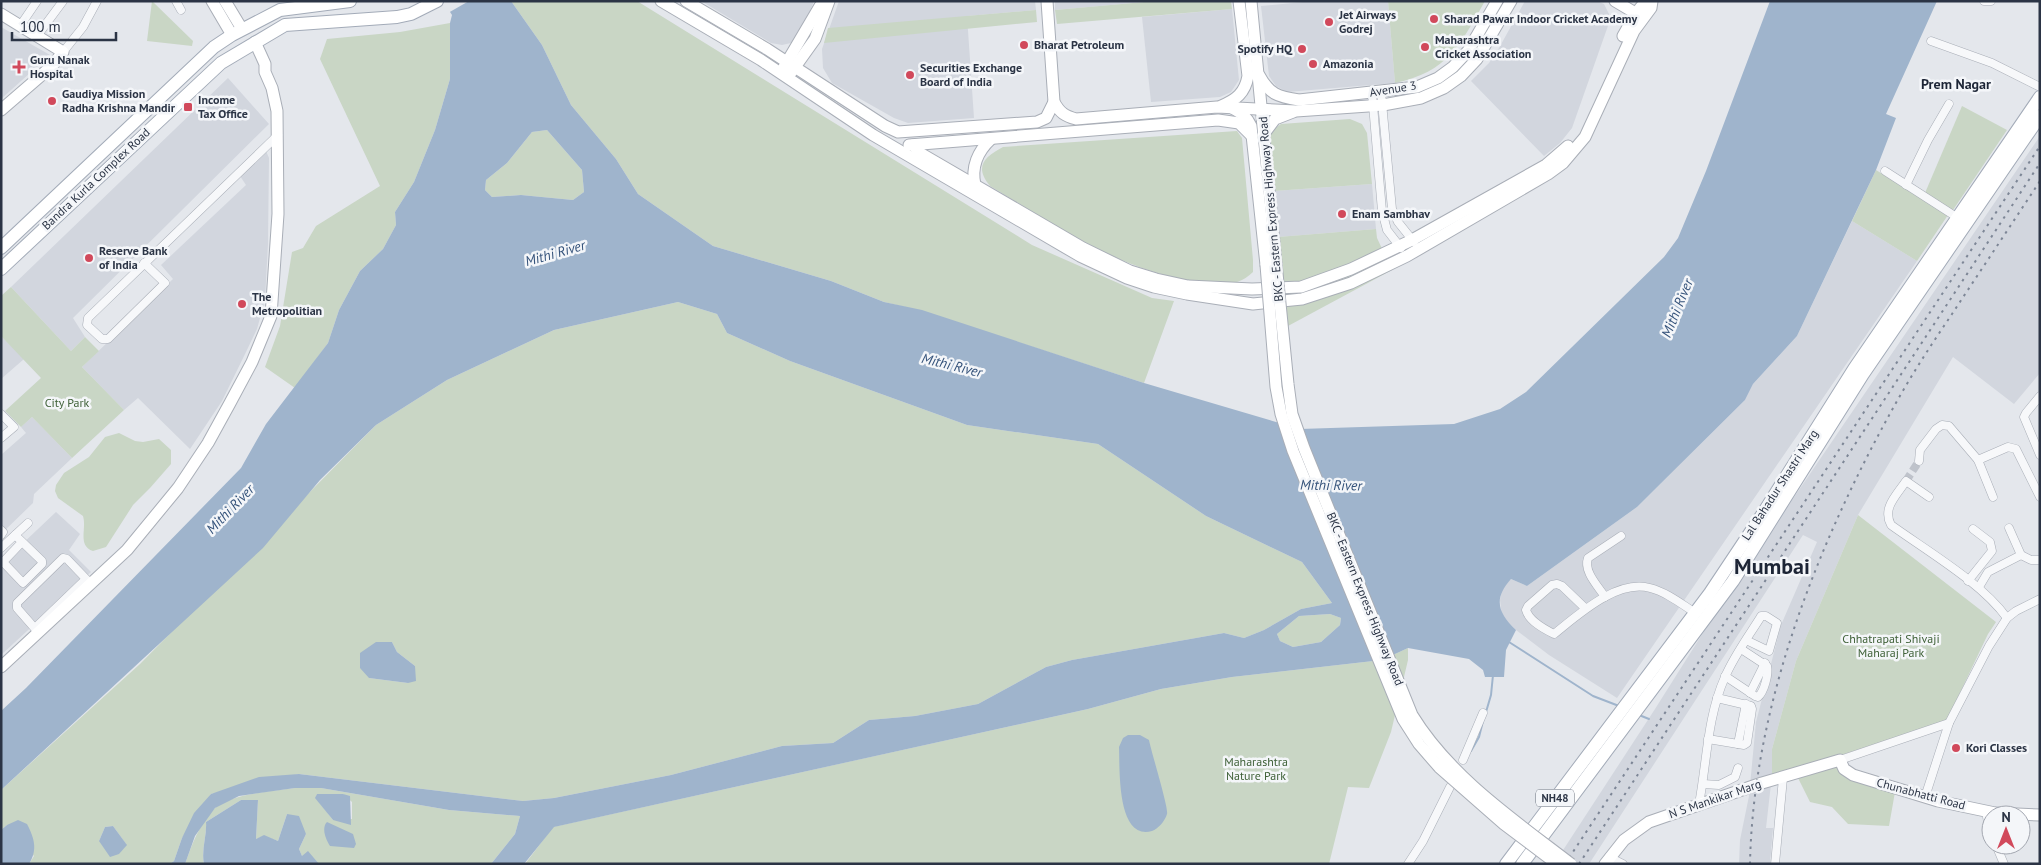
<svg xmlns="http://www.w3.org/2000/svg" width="2041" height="865" viewBox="0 0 2041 865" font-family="'PT Sans',sans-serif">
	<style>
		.built { fill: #d2d6de }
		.green { fill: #c9d6c5; fill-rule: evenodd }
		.water { fill: #9fb4cc; fill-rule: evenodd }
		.pier { fill: #e4e7ec }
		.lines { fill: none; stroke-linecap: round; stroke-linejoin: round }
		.stream { stroke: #9fb4cc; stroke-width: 2 }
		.street-tunnel { stroke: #bfc3cb; stroke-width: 8; stroke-dasharray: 8 4; stroke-linecap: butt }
		.street-casing { stroke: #a9aeb7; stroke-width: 9 }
		.secondary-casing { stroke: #a9aeb7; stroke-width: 13 }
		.primary-casing { stroke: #a3abb8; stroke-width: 14 }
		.street { stroke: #f7f8fa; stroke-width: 8 }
		.secondary { stroke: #fff; stroke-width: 11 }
		.primary { stroke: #fff; stroke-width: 12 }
		.rail { stroke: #7d8696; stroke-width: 2; stroke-dasharray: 2.5 5; stroke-linecap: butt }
		.secondary-bridge-casing { stroke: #a9aeb7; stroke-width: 13; stroke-linecap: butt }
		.secondary-bridge { stroke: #fff; stroke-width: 11 }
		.poi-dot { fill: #d1495b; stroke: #f4f6f9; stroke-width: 2 }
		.labels { text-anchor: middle; stroke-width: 5; stroke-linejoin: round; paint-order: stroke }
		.shield { fill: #f4f6f9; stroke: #676e7b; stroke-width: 1 }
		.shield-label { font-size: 11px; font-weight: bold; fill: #2b3445 }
		.poi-label { font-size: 12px; font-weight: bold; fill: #2b3445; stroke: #f4f6f9; text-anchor: start }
		.street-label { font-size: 12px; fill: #2b3445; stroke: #f4f6f9 }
		.park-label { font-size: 12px; fill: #3f6138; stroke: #f4f6f9 }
		.neighbourhood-label { font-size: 14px; font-weight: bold; fill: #1d2536; stroke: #f4f6f9 }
		.water-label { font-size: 14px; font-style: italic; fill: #34527a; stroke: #f4f6f9 }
		.town-label { font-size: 22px; font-weight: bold; fill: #1d2536; stroke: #f4f6f9 }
	</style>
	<rect width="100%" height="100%" fill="#e4e7ec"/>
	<g class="built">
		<polygon points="701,1 814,1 799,38 791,43 782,45 771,43"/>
		<polygon points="839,1 1035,1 1036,10 967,16 974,118 908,123 894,118 832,83 823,68 822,49"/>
		<polygon points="1055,1 1155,1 1055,10"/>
		<polygon points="1313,1 1388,1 1395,83 1287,92 1276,86 1269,76 1261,6"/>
		<polygon points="1525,1 1597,1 1604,4 1609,14 1609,23 1572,128 1560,143 1544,156 1471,81 1489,63 1499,48"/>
		<polygon points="1232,9 1239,80 1231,92 1220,97 1151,102 1142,17"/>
		<polygon points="1,27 50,55 1,99"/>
		<polygon points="228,78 269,124 73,318 85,337 71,351 11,287"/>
		<polygon points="2040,136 2040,373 2014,404 1953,357 1858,515 1796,661 1772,749 1772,775 1766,828 1773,828 1770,864 1739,864 1740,840 1749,796 1756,722 1781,625 1817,542 1803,535 1589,864 1554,864 1655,709 1720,606"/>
		<polygon points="266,151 269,158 268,244 265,300 257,329 246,352 222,401 190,449 138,398 124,410 82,367 173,279 161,265 246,185 240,176"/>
		<polygon points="1372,184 1376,229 1278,237 1274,191"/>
		<polygon points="1852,221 1917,261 1617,698 1549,655 1516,630 1502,617 1500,600 1502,588 1511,579 1527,586 1637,507 1745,400 1753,384 1797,336"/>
		<polygon points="1,336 24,359 1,379"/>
		<polygon points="32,417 72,458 34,494 33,503 1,534 1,455 26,433 21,427"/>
		<polygon points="56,512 80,534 69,550 91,572 1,655 1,564"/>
	</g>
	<g class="green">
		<polygon points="152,1 193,41 192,46 147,41"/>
		<polygon points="511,1 637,1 1032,245 1152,298 1174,301 1144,383 922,311 884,302 831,281 713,246 638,194 616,159 571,105 542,45"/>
		<polygon points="1155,1 1231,1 1232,9 1057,24 1055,10"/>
		<path d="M1388,1H1485C1460,45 1448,72 1395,83Z"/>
		<polygon points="1036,10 1037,22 824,43 828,28"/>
		<polygon points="450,23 450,79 435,130 414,182 395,212 396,225 383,249 360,271 339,310 328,343 295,388 265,367 280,326 292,252 303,248 316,226 380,186 320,59 327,39 400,32"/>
		<polygon points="1962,106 2007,130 1953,210 1925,193"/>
		<polygon points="1350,119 1362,124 1367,133 1372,184 1274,191 1269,138 1274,129 1281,124"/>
		<polygon points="547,130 582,170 584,192 573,200 521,195 492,197 485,190 486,180 507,163 532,132"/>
		<path d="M1237,131L1242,138L1253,260V272C1236,288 1222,284 1200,282C1121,272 1057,226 990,186C974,167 984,157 1003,147Z"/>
		<polygon points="1876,170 1948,215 1917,261 1852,221"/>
		<polygon points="1376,229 1377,238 1392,270 1288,326 1278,237"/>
		<polygon points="11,287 71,351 85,337 99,351 82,367 124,410 72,458 32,417 21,427 5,411 41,378 1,336 1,296"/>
		<path d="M678,302L717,314L727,333L790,361L967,425L1098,444L1206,516L1302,562L1332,603L1301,609L1264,630L1244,638L1224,633L1072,660L1046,667L978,704L915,716L869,720L833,743L782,746L671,775L554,798L523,801L299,774L211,794L182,838L174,861L170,864H29L34,856L7,825L1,830V790L140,664L376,425L447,380L554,330ZM392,642L397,652L415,666L408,683L369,678ZM113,826L126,844L99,841L105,827Z"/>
		<path d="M119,433L135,441L143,442L159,439L171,450V464L150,488L133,505L106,547L93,551C77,545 87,529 83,516L58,498L55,491L56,485L64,473L89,457L105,437Z"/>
		<polygon points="1858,515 1996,622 1988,634 1947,720 1839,756 1772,775 1772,749 1796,661"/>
		<polygon points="1330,614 1341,618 1340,625 1321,642 1293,647 1280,641 1277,634 1299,616"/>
		<polygon points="1408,648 1408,660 1391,732 1369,788 1348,787 1329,864 525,864 553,827 1088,709 1161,689 1232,677 1382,660"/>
		<polygon points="1838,763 1895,792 1889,826 1848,824 1832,807 1810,802 1798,778"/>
		<path d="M295,788H321L449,810L520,816L515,834L491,864H319L302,856L299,849L306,834L287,814L278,841L264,836L256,839L258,800H241L206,822C207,836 201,850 204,864H185C192,844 199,825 214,809C228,794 274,791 295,788ZM317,794H343L352,802V819L333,820L316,798Z"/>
	</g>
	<g class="water">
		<path d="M443,1H511L542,45L571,105L616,159L638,194L713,246L831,281L884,302L922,310L1144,383L1300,429L1454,424L1500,409L1526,392L1664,257L1678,238L1706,171L1770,1H1937L1886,114L1896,118L1876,170L1797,336L1753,384L1745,400L1637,507L1527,586L1511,579C1493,599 1498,613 1516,630L1506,650L1504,677H1485L1483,670L1469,659L1408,648L1382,660L1232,677L1161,689L1088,709L554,827L524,864H491L515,834L520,816L449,810L321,788H295L239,796L215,808L195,836L185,864H170L174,861L182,838L194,813L211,794L259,777L299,774L523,801L554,798L671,775L782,746L833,743L869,720L915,716L978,704L1046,667L1072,660L1224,633L1244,638L1264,630L1301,609L1332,603L1302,562L1206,516L1098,444L967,425L790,361L727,333L717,314L678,302L554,330L447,380L376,425L320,480L263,548L1,790V711L26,688L241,468L266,424L328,343L339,310L360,271L383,249L396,225L395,212L414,182L435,130L450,79V23L452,15ZM547,130L582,170L584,192L573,200L521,195L492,197L485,190L486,180L507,163L532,132ZM1330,614L1341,618L1340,625L1321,642L1293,647L1280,641L1277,634L1299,616Z"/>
		<polygon points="376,642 392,642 397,652 415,666 416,681 408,683 369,678 360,668 360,653"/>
		<path d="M1128,735H1140L1149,740C1151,751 1169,809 1167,814C1165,821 1158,829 1152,831C1116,841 1120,767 1119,747L1123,738Z"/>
		<polygon points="317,794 343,794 350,796 351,825 333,820 315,798"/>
		<path d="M241,800H258L256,839L264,835L278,841L287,814L299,816L306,834L299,849L302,856L308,851L319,864H204C201,850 207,836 206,822Z"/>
		<path d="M18,820L27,824C34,838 38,849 29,864H1V830L7,825Z"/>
		<path d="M327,822L353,834L356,844L354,848L330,846C326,840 321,828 327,822Z"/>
		<polygon points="113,826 127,845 119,854 110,857 99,841 105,827"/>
	</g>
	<polygon class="pier" points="440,1 469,1 448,13"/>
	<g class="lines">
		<g class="stream">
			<polyline points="1509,642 1593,696 1619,706"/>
			<polyline points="1486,712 1491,695 1493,675"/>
			<polyline points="1639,715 1649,719"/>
			<polyline points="1471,751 1479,737 1483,721"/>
		</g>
		<polyline class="street-tunnel" points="1906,481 1919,461"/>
		<g class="street-casing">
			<g id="street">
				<polyline points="176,1 181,10"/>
				<polyline points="1984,1 1991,1"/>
				<polyline points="20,26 37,1"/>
				<polyline points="37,36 63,1"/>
				<polyline points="1931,41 1992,63 2040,87"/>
				<polyline points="63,52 83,27 97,1"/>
				<polyline points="1381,92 1392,209 1398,222 1414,242"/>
				<polyline points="1372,93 1382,211 1387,230 1401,248"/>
				<polyline points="1885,171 1958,218"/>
				<polyline points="1906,185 1928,140 1949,104"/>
				<polyline points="144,263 165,283 108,339 102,339 87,325 88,318 278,135"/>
				<polyline points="2040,396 2026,413 2024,417 2040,455"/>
				<polyline points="1,414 14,427 1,438"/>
				<polyline points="1978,460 1993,497"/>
				<polyline points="1919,461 1920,450 1936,429 1942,425 1949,426 1978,460 2008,447 2016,449 2040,497"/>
				<path d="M1929,497L1906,481C1896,496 1882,508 1891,525C1927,551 1982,583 2007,618"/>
				<polyline points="2009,528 2021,555"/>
				<polyline points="1,530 3,532 1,535"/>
				<polyline points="15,535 42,561 42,564 23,583 3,562 22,542"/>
				<polyline points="1,548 28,523"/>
				<polyline points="1968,581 1992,551 1990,542 1973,529"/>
				<polyline points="1979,587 1988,572 2021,555 2031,560 2040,560"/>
				<path d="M1605,597C1598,586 1583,571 1588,558L1621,536"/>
				<path d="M1585,608L1562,586L1557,584L1552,585L1528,606L1526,610C1529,621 1544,629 1554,634C1578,615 1617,579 1650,588C1666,592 1680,603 1694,612"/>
				<polyline points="35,628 86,579"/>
				<polyline points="38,632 17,608 17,603 63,558 67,559 91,584"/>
				<path d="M1725,676L1755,696L1758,697C1764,692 1769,674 1767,666L1741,649"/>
				<polyline points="1750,693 1765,663"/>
				<polyline points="1708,739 1744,745 1747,743 1752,709 1751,706 1717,698"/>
				<polyline points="1738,744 1746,704"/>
				<polyline points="1463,760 1483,713"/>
				<polyline points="1840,760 1949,723 1989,646 2007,618 2016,611 2040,599"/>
				<polyline points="1703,784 1719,785 1735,777 1738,768"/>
				<polyline points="1925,797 1949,723"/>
				<path d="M1699,804C1707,762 1707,717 1725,677C1734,656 1748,637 1760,618L1761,616H1766L1777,623L1769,651L1746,640"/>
				<polyline points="1986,811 1991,840"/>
				<polyline points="1996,845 2004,864"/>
				<polyline points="1609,857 1623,864"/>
				<polyline points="1408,864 1423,841 1450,787"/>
				<polyline points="1775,864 1783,778"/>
			</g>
		</g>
		<g class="secondary-casing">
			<g id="secondary">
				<polyline points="212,1 232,35"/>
				<polyline points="225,1 242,29"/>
				<polyline points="661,1 761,60 873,135 1080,256 1127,278 1154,287 1187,294 1253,304 1302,299 1351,283 1407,256 1548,174 1563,163 1585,137 1634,31 1651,8 1652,1"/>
				<polyline points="686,1 767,49 885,126 898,132 1037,122 1046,118 1054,102"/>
				<path d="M1047,1L1054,102C1060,113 1065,116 1076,119L1217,107L1296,111L1383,105L1421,98L1444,88L1461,76L1477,59L1511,1"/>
				<polyline points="1251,1 1276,263"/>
				<polyline points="1615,1 1642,17"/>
				<polyline points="1,14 63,52 52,66 1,110"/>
				<polyline points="1623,36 1636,13 1646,1"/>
				<polyline points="784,67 820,6"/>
				<polyline points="790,74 815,39 829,1"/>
				<path d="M1259,75C1269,94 1278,97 1299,100L1417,87L1438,78L1453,67L1468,51L1497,1"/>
				<path d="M1221,106C1236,100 1245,93 1248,76L1239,1"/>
				<path d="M1232,108C1242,113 1247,117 1251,126L1266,265"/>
				<polyline points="1263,135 1275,119 1293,112"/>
				<polyline points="909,145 1218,120 1239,123 1252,136"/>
				<polyline points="913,145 920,153 1083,248 1130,271 1156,279 1188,286 1252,289 1301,287 1351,269 1412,240 1546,165 1568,146"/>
				<path d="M975,185C971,167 978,151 991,139"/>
				<polyline points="1,667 127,550 178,488 208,443 230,403 252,362 271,316 278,214 277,111 272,88 265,72 265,64 255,42"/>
				<polyline points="1605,864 1624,840 1649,822 1762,783 1840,760 1844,769 1853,775 1938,801 1995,813 2040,815"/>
			</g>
		</g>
		<g class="primary-casing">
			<g id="primary">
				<polyline points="1,248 214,47 232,35 280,10 350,1"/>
				<polyline points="1,269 221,63 285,25 397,17 411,14 437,1"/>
				<polyline points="1506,864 1710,593 1762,515 1854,369 2040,97"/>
				<polyline points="1522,864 1733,581 1863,374 2040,116"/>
			</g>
		</g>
		<use href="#street" class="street"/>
		<use href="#secondary" class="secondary"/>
		<use href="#primary" class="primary"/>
		<g class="rail">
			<polyline points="1565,864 2040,146"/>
			<polyline points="1579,864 2040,163"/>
			<path d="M1750,864C1753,707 1817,545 1892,410C1910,377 1931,345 1952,314C1981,270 2011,225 2040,181"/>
		</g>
		<g class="secondary-bridge-casing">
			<g id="secondary-bridge">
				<path d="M1276,263L1288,384L1292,414L1304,448L1412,715C1450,777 1514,820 1571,864"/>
				<polyline points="1266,265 1276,387 1281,414 1293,451 1403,719 1419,744 1439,767 1504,824 1557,864"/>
			</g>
		</g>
		<use href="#secondary-bridge" class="secondary-bridge"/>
	</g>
	<g class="poi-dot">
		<circle cx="1434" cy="19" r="5"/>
		<circle cx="1329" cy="22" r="5"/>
		<circle cx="1024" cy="45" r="5"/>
		<circle cx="1425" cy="47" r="5"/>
		<circle cx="1302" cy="49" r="5"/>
		<circle cx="1313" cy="64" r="5"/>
		<path d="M16.5 59.5h5v5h5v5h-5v5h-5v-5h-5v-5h5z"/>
		<circle cx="910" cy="75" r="5"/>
		<circle cx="52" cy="101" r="5"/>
		<rect x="183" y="102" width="10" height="10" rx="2.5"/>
		<circle cx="1342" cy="214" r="5"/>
		<circle cx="89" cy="258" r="5"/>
		<circle cx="242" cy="304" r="5"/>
		<circle cx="1956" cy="748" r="5"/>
	</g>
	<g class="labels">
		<rect class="shield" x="1536" y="789.5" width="38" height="17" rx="4"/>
		<g class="shield-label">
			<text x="1555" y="802">NH48</text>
		</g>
		<g class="poi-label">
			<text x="1339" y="19">Jet Airways<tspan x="1339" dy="14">Godrej</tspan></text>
			<text x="1444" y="23">Sharad Pawar Indoor Cricket Academy</text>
			<text x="1435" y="44">Maharashtra<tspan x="1435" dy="14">Cricket Association</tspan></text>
			<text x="1034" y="49">Bharat Petroleum</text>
			<text x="1292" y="53" text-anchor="end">Spotify HQ</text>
			<text x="30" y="64">Guru Nanak<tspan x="30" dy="14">Hospital</tspan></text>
			<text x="1323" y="68">Amazonia</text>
			<text x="920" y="72">Securities Exchange<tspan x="920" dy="14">Board of India</tspan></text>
			<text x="62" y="98">Gaudiya Mission<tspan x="62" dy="14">Radha Krishna Mandir</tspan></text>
			<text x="198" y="104">Income<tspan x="198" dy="14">Tax Office</tspan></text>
			<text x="1352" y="218">Enam Sambhav</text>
			<text x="99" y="255">Reserve Bank<tspan x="99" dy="14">of India</tspan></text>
			<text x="252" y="301">The<tspan x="252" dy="14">Metropolitian</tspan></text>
			<text x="1966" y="752">Kori Classes</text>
		</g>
		<g class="street-label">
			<text transform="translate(1393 89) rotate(-9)" y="4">Avenue 3</text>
			<text transform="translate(96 179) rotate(-43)" y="4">Bandra Kurla Complex Road</text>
			<text transform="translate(1271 209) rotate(-95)" y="4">BKC - Eastern Express Highway Road</text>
			<text transform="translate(1780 485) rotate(-57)" y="4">Lal Bahadur Shastri Marg</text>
			<text transform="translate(1365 599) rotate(68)" y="4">BKC - Eastern Express Highway Road</text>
			<text transform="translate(1921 794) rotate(15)" y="4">Chunabhatti Road</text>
			<text transform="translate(1715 799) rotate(-19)" y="4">N S Mankikar Marg</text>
		</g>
		<g class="park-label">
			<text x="67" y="407">City Park</text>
			<text x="1891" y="643">Chhatrapati Shivaji<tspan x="1891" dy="14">Maharaj Park</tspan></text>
			<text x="1256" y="766">Maharashtra<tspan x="1256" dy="14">Nature Park</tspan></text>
		</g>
		<g class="neighbourhood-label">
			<text x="1956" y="89">Prem Nagar</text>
		</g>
		<g class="water-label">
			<text transform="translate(555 253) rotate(-16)" y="5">Mithi River</text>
			<text transform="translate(1677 308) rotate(-68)" y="5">Mithi River</text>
			<text transform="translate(952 365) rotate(14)" y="5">Mithi River</text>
			<text transform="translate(1331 485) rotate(1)" y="5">Mithi River</text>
			<text transform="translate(230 509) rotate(-46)" y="5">Mithi River</text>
		</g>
		<g class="town-label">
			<text x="1772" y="574">Mumbai</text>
		</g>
	</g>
	<rect width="2041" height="865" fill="none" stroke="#2b3445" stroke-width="5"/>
	<g transform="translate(2006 830)"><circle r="24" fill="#f4f6f9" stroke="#a4a8b1"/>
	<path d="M0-4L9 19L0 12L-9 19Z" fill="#d1495b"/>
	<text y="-8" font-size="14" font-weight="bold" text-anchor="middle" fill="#2b3445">N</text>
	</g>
	<path d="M12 32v8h104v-8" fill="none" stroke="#2b3445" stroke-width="2.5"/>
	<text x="20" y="32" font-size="15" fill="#2b3445" stroke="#f4f6f9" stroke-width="4" paint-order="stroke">100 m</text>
</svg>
